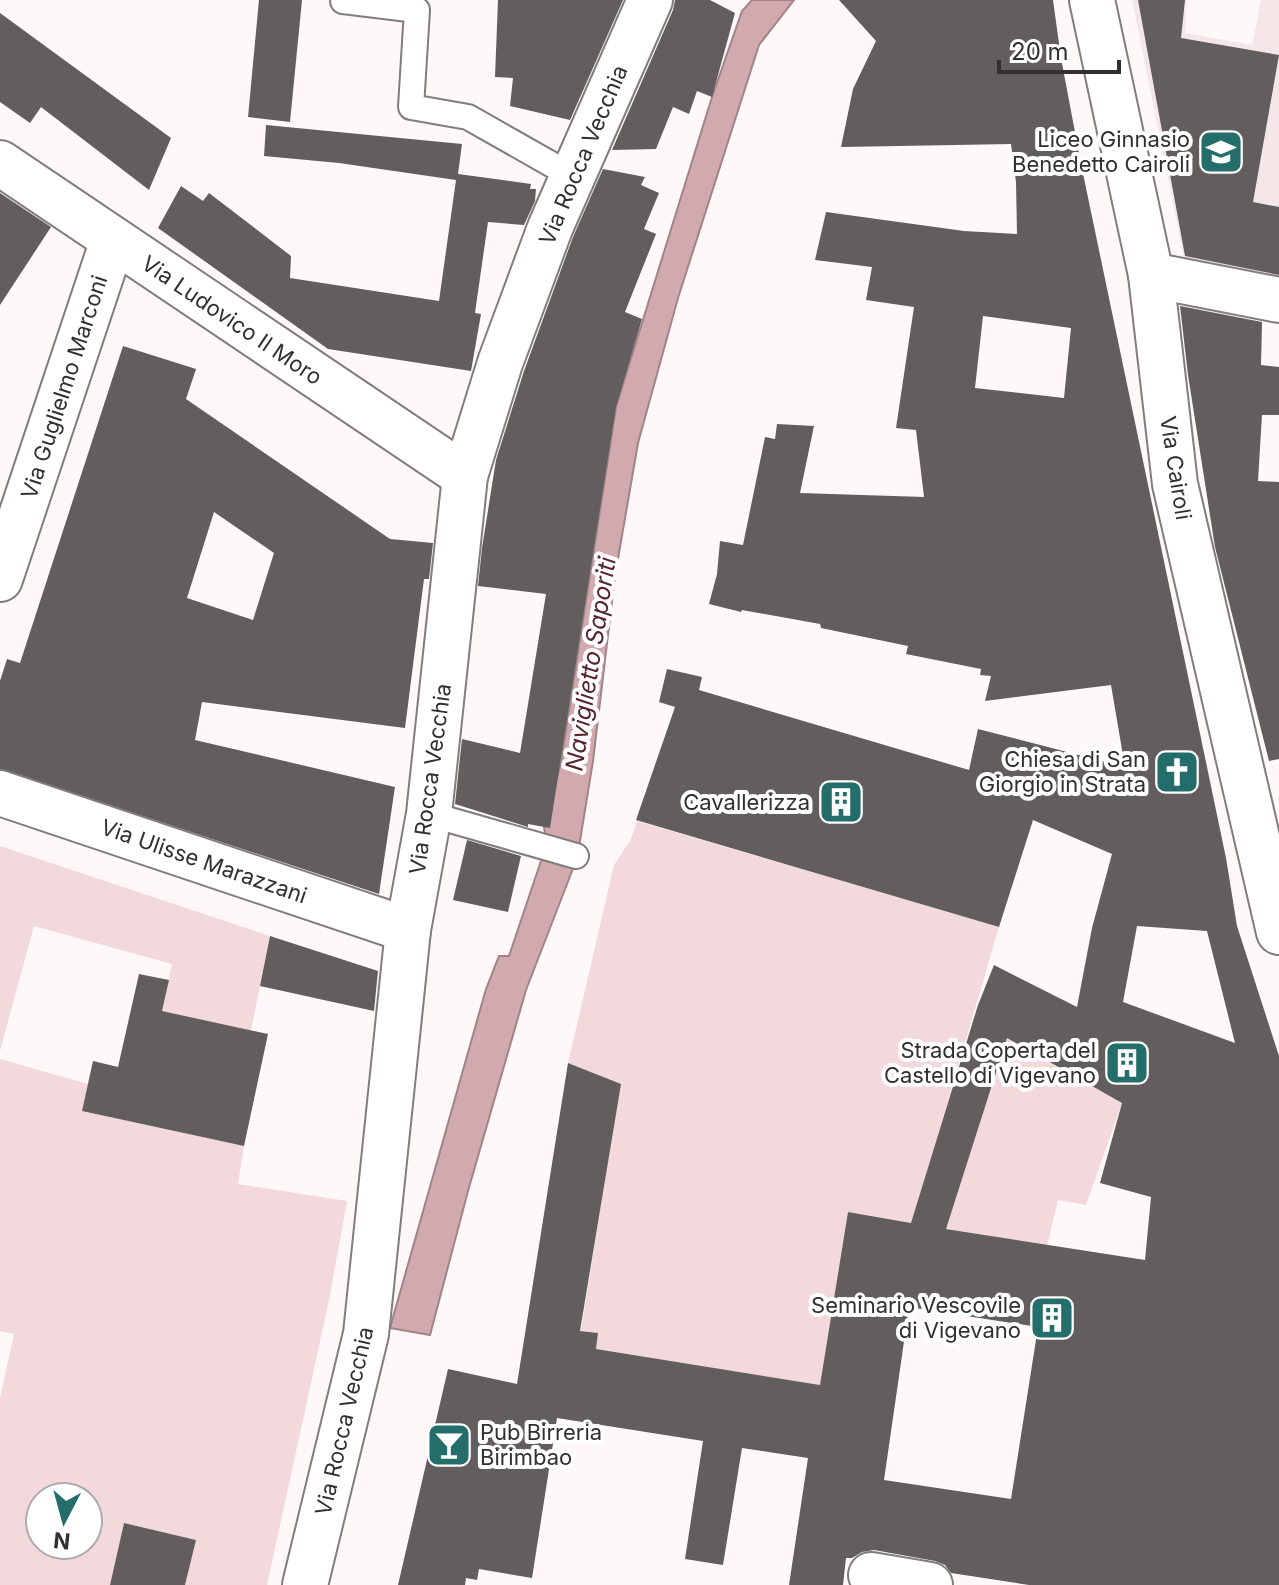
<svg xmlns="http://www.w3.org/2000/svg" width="1279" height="1585" viewBox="0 0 1279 1585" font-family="Inter,sans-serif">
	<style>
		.built { fill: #f5e7e8 }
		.green { fill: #f3d9dc; fill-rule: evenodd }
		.water { fill: #d1a9ae; stroke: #a18488; stroke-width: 2 }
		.building { fill: #625e5e; fill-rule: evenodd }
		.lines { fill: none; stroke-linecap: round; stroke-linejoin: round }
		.lane-casing { stroke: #817d7d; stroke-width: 28 }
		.street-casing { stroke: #817d7d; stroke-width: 48 }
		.lane { stroke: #fff; stroke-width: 24 }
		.street { stroke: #fff; stroke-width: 44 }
		.labels { text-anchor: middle; stroke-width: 8; stroke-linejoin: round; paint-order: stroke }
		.poi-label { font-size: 22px; fill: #312f2f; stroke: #fff; text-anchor: end }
		.street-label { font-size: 22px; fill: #312f2f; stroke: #fff }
		.water-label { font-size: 24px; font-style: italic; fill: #56222c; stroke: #fff }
	</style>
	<rect width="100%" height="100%" fill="#fef8f9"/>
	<polygon class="built" points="1132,0 1187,0 1185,33 1252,45 1261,0 1279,0 1279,277 1184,258"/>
	<g class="green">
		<polygon points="637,821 999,927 927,1172 960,1184 1007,1038 1122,1103 1086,1205 1058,1200 1047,1246 848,1212 820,1385 596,1349 598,1333 581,1331 620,1084 568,1063 614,865 631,839"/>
		<polygon points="0,846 270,936 251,1031 162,1011 172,964 34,926 0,1051"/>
		<path d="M0,1059L88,1084L82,1111L244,1146L238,1184L347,1201L329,1300L267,1585H185L195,1540L124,1523L110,1585H0V1398L14,1334L0,1331ZM40,1497H88V1545H40Z"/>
	</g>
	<g class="water">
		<polygon points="752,0 794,0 759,45 678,298 638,443 615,576 593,761 579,847 546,839 544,827 561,762 616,407 712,97 742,11"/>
		<polygon points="542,858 574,866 526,990 468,1191 430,1335 390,1328 486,989 499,956 509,956"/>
	</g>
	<g class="building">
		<polygon points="259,0 302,0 290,122 248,117"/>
		<polygon points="498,0 623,0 570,120 510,106 513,78 495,77"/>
		<polygon points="675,0 710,0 735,13 712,97 697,91 689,114 673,107 656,149 612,150 673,10"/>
		<path d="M839,0H1053L1061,58L1081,164L1226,858L1237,926L1279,1056V1585H1029L951,1573L945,1565L935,1561L874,1550L862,1552L852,1558H846L843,1585H789L808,1458L742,1448L723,1565L685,1559L703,1441L557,1418L532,1578L479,1569L477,1580L466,1578L465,1585H398L448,1369L517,1384L568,1063L621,1084L580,1331L598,1333L596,1349L820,1385L848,1212L911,1223L978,1005L994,965L1077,1007L1092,928L1112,854L1033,820L999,927L636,820L675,707L659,702L667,669L702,677L699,690L969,770L978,729L1125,767L1111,685L985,701L991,676L980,675L981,669L906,654L908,646L821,628L820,624L742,610L741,612L709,604L717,574L720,541L743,545L765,437L775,439L777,424L814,426L800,493L924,497L916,430L896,428L914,307L866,300L872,267L815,260L826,212L964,231L1017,234L1016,182L1011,144L841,147L853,89L876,41ZM983,316L1071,328L1064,398L975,388ZM1137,926L1207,931L1235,1043L1123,1002ZM1007,1038L1122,1103L1100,1183L1151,1197L1145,1260L946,1229ZM909,1307L1038,1327L1011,1499L884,1480Z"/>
		<polygon points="1138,0 1185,0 1181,38 1279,55 1253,202 1279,207 1279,275 1185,256"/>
		<polygon points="0,13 171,138 149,190 41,107 30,123 0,102"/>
		<polygon points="266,125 462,144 458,174 531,184 530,189 536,189 535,201 524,225 488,222 475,313 481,314 471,371 328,349 158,228 181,186 203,201 209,193 291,256 290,278 439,301 456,180 339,163 264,156"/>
		<polygon points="603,169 645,177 641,185 659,193 644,229 656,234 625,312 642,319 616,407 550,828 528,824 528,827 455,804 462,739 520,753 546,594 478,586 482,548 496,460 524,371 573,237"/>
		<polygon points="0,193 51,227 0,305"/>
		<polygon points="1180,306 1262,322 1261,365 1279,367 1279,415 1262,415 1258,481 1279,482 1279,759 1269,761 1215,547 1188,375"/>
		<path d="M123,346L196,369L186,399L390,539L433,543L429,579H424L405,728L202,702L195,740L395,787L379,894L0,769V681L7,659L20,663ZM214,512L274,553L253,620L187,598Z"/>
		<polygon points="467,840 521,856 508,912 453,900"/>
		<polygon points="270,936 378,971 374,1011 260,986"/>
		<polygon points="139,974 169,980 162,1011 268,1034 244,1146 82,1111 93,1061 118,1067"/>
		<polygon points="124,1523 196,1540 185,1585 110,1585"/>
	</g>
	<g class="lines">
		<g class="lane-casing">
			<g id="lane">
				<polyline points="343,1 417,10 411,107 468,117 572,176"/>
				<polyline points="429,814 576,856"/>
			</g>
		</g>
		<g class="street-casing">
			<g id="street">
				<polyline points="1092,0 1151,275 1175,484 1279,932"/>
				<polyline points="0,163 465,476"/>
				<polyline points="1151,275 1279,300"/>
				<polyline points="0,579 113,240"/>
				<polyline points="0,793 408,930"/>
				<polyline points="871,1575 930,1585"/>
				<polyline points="305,1585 366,1334 408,930 429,814 465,476 500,363 550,228 650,0"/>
			</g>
		</g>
		<use href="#lane" class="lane"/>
		<use href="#street" class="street"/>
	</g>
	<defs>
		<g id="school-square" transform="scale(2.3)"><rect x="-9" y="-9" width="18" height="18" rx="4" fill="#236e6a" stroke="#fff"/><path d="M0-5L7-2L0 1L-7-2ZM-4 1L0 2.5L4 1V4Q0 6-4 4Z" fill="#fff"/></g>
		<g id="church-square" transform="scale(2.3)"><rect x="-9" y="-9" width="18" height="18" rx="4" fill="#236e6a" stroke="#fff"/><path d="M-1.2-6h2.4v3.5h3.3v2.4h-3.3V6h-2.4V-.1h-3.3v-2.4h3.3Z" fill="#fff"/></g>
		<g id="building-square" transform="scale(2.3)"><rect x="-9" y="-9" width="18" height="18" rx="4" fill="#236e6a" stroke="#fff"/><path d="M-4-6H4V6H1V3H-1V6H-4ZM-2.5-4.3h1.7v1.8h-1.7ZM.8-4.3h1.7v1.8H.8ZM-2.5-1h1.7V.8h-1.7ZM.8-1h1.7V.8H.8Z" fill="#fff"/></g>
		<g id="bar-square" transform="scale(2.3)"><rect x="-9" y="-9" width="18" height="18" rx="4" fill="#236e6a" stroke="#fff"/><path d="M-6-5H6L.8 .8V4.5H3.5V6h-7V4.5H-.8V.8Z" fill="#fff"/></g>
	</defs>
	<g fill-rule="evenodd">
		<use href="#school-square" x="1221" y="152"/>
		<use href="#church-square" x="1177" y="772"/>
		<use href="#building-square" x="841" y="802"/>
		<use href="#building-square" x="1127" y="1063"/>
		<use href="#building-square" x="1052" y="1318"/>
		<use href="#bar-square" x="449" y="1445"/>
	</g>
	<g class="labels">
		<g class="poi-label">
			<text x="1190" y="147">Liceo Ginnasio<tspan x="1190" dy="25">Benedetto Cairoli</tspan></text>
			<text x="1146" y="767">Chiesa di San<tspan x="1146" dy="25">Giorgio in Strata</tspan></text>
			<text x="810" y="810">Cavallerizza</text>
			<text x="1096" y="1058">Strada Coperta del<tspan x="1096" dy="25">Castello di Vigevano</tspan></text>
			<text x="1021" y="1313">Seminario Vescovile<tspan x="1021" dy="25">di Vigevano</tspan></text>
			<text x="480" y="1440" text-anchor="start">Pub Birreria<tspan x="480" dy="25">Birimbao</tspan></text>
		</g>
		<g class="street-label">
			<text transform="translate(583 155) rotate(-67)" y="8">Via Rocca Vecchia</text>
			<text transform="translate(232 320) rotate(34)" y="8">Via Ludovico Il Moro</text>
			<text transform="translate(64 387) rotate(-72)" y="8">Via Guglielmo Marconi</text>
			<text transform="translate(1176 468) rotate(81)" y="8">Via Cairoli</text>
			<text transform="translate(430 779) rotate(-82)" y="8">Via Rocca Vecchia</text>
			<text transform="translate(204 861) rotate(19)" y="8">Via Ulisse Marazzani</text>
			<text transform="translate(344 1421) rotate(-77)" y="8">Via Rocca Vecchia</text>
		</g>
		<g class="water-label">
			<text transform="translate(591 664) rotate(-81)" y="8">Naviglietto Saporiti</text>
		</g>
	</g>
	<g transform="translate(64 1521) rotate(186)"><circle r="38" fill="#ffffff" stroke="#adacac" stroke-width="2"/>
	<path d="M0-6L14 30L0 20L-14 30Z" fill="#236e6a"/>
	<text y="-12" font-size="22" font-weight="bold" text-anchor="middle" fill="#312f2f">N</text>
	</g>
	<path d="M999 60v12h120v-12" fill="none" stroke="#312f2f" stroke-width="4"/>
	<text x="1011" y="60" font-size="24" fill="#312f2f" stroke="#ffffff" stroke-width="6" paint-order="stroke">20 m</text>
</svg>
